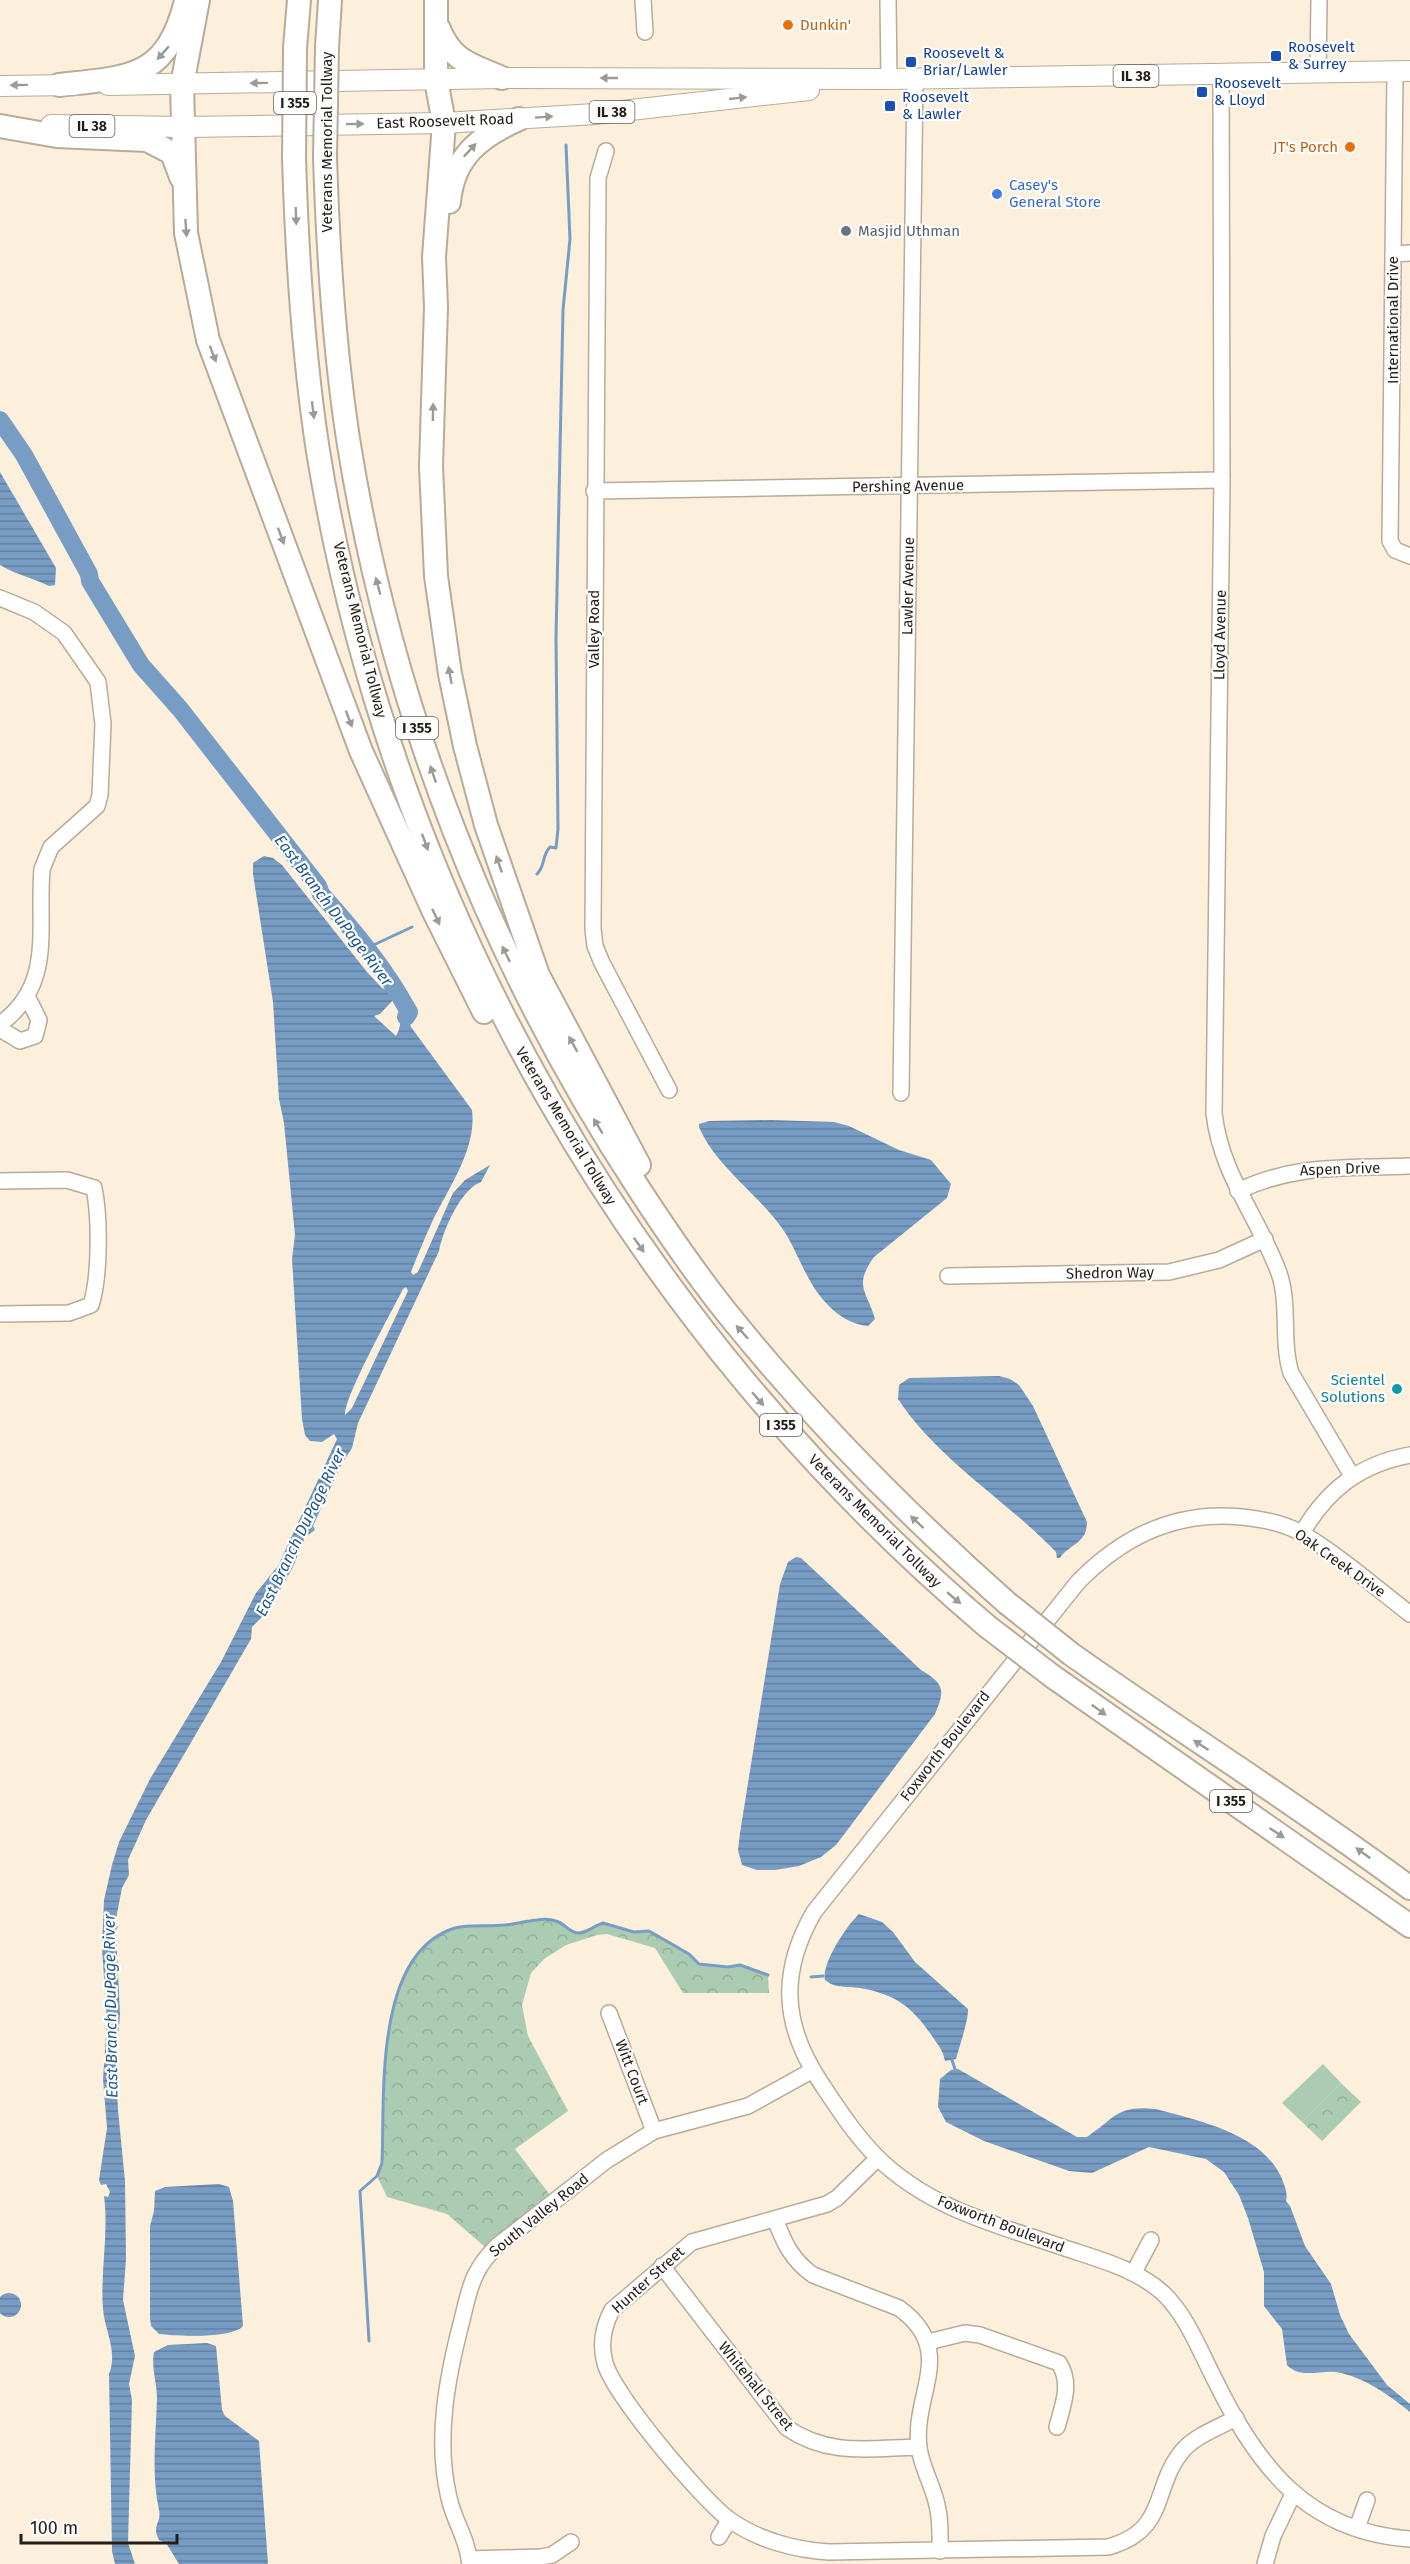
<svg xmlns="http://www.w3.org/2000/svg" width="1410" height="2564" viewBox="0 0 1410 2564" font-family="'Fira Sans',sans-serif">
	<style>
		.park { fill: url(#park-crowns) }
		.pitch { fill: #abccb2 }
		.water { fill: url(#water-rules); fill-rule: evenodd }
		.lines { fill: none; stroke-linecap: round; stroke-linejoin: round }
		.stream { stroke: #789dc4; stroke-width: 3 }
		.river { stroke: #789dc4; stroke-width: 18 }
		.minor-casing { stroke: #b7ab99; stroke-width: 18 }
		.major-casing { stroke: #b7ab99; stroke-width: 22 }
		.highway-casing { stroke: #b7ab99; stroke-width: 26 }
		.minor { stroke: #fff; stroke-width: 15 }
		.major { stroke: #fff; stroke-width: 20 }
		.highway { stroke: #fff; stroke-width: 22 }
		.highway-bridge-casing { stroke: #b7ab99; stroke-width: 26; stroke-linecap: butt }
		.highway-bridge { stroke: #fff; stroke-width: 22 }
		.oneway { fill: #9c9a97 }
		.food-dot { fill: #e8710a; stroke: #fefefe; stroke-width: 2 }
		.transit-dot { fill: #1a4fb4; stroke: #fefefe; stroke-width: 2 }
		.shop-dot { fill: #3f7fe0; stroke: #fefefe; stroke-width: 2 }
		.worship-dot { fill: #6b7280; stroke: #fefefe; stroke-width: 2 }
		.culture-dot { fill: #0f9aa8; stroke: #fefefe; stroke-width: 2 }
		.labels { text-anchor: middle; stroke-width: 4.5; stroke-linejoin: round; paint-order: stroke }
		.shield { fill: #fefefe; stroke: #65615c; stroke-width: 1.5 }
		.shield-label { font-size: 14px; font-weight: bold; fill: #231e17 }
		.food-label { font-size: 15px; fill: #c56008; stroke: #fefefe; text-anchor: start }
		.transit-label { font-size: 15px; fill: #164399; stroke: #fefefe; text-anchor: start }
		.street-label { font-size: 15px; fill: #231e17; stroke: #fefefe }
		.shop-label { font-size: 15px; fill: #366cbe; stroke: #fefefe; text-anchor: start }
		.worship-label { font-size: 15px; fill: #5b616d; stroke: #fefefe; text-anchor: start }
		.culture-label { font-size: 15px; fill: #0d838f; stroke: #fefefe; text-anchor: end }
		.water-label { font-size: 16px; font-style: italic; fill: #22598b; stroke: #fefefe }
	</style>
	<defs>
		<pattern id="park-crowns" width="20" height="18" patternUnits="userSpaceOnUse" patternTransform="scale(1.5)"><rect width="20" height="18" fill="#abccb2"/><path d="M2 6a3 3 0 1 1 6 0M12 15a3 3 0 1 1 6 0" fill="none" stroke="#93af98"/></pattern>
		<pattern id="water-rules" width="6" height="5" patternUnits="userSpaceOnUse" patternTransform="scale(1.5)"><rect width="6" height="5" fill="#789dc4"/><path d="M0 2.5h6" fill="none" stroke="#627f9e"/></pattern>
	</defs>
	<rect width="100%" height="100%" fill="#fcefdc"/>
	<g class="park">
		<path d="M545,1918L561,1921L575,1933L603,1923L634,1932L649,1931L689,1954L699,1964L728,1967L740,1965L768,1975L769,1993H683L655,1948L607,1934L597,1935L566,1945L544,1959L531,1973L522,2005L528,2036L568,2111L515,2149L550,2195L485,2247L447,2214L387,2197L377,2176C387,2150 382,2122 383,2095C385,2040 392,1948 455,1928C470,1923 489,1927 505,1925C518,1924 532,1920 545,1918Z"/>
		<polygon points="1341,2083 1361,2102 1322,2141 1302,2122"/>
	</g>
	<polygon class="pitch" points="1323,2064 1341,2083 1302,2122 1282,2103"/>
	<g class="water">
		<path d="M0,472L56,568L55,585L49,586C33,578 17,575 0,565Z"/>
		<path d="M264,856L273,858L282,865L367,972L382,988L408,999L407,1015L411,1027L472,1110C477,1148 449,1187 433,1220C425,1237 418,1254 411,1272L413,1275L418,1272L453,1193L465,1180L490,1165L481,1182C461,1189 443,1230 439,1251L358,1423L352,1448L341,1465L313,1526L315,1530L305,1537L293,1567L268,1611L252,1627L251,1639L146,1820L128,1860L129,1875L122,1888L115,1924L118,1927L116,1930L120,2015L116,2060L118,2110L125,2181L126,2259L123,2300L135,2356L129,2384L132,2400L128,2543L135,2564H115L112,2551L109,2374C118,2351 105,2332 103,2309C100,2272 109,2234 104,2196L108,2197L110,2192L106,2184L101,2185L99,2180L107,2128L103,2079L107,2022L102,1948L104,1900L112,1865L119,1842L150,1779L221,1662L256,1593L278,1566L337,1439L334,1434L322,1442L310,1441L305,1435L302,1419L292,1259L295,1235L284,1123L279,1099L273,1002L253,874V863ZM393,1000C404,1008 402,1026 396,1036L374,1016L380,1014ZM406,1287L408,1291L352,1408L345,1415C344,1397 392,1311 403,1289Z"/>
		<path d="M771,1120L834,1122L849,1126L899,1150L931,1160L951,1184L947,1198L874,1257C853,1286 867,1291 875,1319L868,1326C853,1325 838,1316 828,1305C808,1285 800,1258 786,1234C762,1196 717,1169 699,1127V1124L709,1121Z"/>
		<path d="M999,1376L1010,1379L1019,1385L1033,1406L1087,1522C1087,1544 1069,1544 1060,1558H1057L1056,1552C1005,1499 939,1461 898,1399L899,1385L909,1378Z"/>
		<path d="M796,1557L801,1558L921,1670C943,1683 946,1689 935,1714L836,1845L821,1857L799,1866L775,1870H757L742,1865L738,1850L740,1833L780,1584L788,1562Z"/>
		<path d="M859,1914L882,1922L893,1932L915,1962L968,2009C969,2018 959,2048 956,2059L945,2061C943,2050 938,2045 932,2036C913,2008 896,1994 860,1988C846,1986 836,1989 825,1980C821,1964 847,1925 859,1914Z"/>
		<path d="M958,2069L1077,2137H1087C1116,2117 1117,2105 1156,2109C1200,2121 1263,2134 1282,2179C1285,2187 1288,2193 1286,2201L1290,2206L1305,2246L1331,2284L1340,2315L1349,2334L1387,2385L1410,2404V2412C1389,2395 1364,2377 1336,2372C1320,2370 1300,2379 1287,2365L1282,2329L1264,2306V2272L1248,2218L1239,2195L1224,2172L1206,2159L1149,2147L1092,2173L1069,2171L984,2141L946,2122L938,2107L940,2079L951,2070Z"/>
		<path d="M219,2184L229,2187L233,2201L243,2326C231,2339 177,2336 159,2334L151,2326L150,2318V2226L154,2211L155,2191L165,2187Z"/>
		<circle cx="9" cy="2305" r="12"/>
		<path d="M207,2343L216,2346L222,2410L225,2416L259,2441L268,2564H179L166,2543L159,2540C151,2525 162,2523 159,2510C151,2473 156,2435 157,2398C157,2383 151,2367 154,2352L168,2345Z"/>
	</g>
	<g class="lines">
		<g class="stream">
			<path d="M537,874C545,867 542,855 550,847L556,848L558,829L556,638L563,310L570,239L566,145"/>
			<polyline points="365,949 412,927"/>
			<polyline points="811,1977 823,1976"/>
			<polyline points="952,2060 955,2069"/>
			<path d="M369,2341L360,2191L377,2176L382,2163C385,2097 373,1953 455,1928C470,1924 489,1927 505,1925C516,1924 526,1921 537,1920C564,1916 565,1932 578,1933C586,1934 595,1925 603,1923L634,1932L649,1931L689,1954L699,1964L728,1967L740,1965L768,1975"/>
		</g>
		<path class="river" d="M0,420L24,455L89,574L90,581L141,665L180,709L318,886L321,894C354,931 385,968 409,1012L406,1017"/>
		<g class="minor-casing">
			<g id="minor">
				<polyline points="643,0 645,32"/>
				<polyline points="888,0 889,79"/>
				<polyline points="1395,71 1390,541 1395,550 1410,556"/>
				<polyline points="1318,73 1319,0"/>
				<path d="M1221,74L1222,480L1214,1113C1221,1175 1258,1216 1279,1273C1290,1305 1281,1341 1291,1373L1352,1476"/>
				<polyline points="606,151 598,178 593,929 595,946 602,963 669,1090"/>
				<polyline points="1393,254 1410,253"/>
				<polyline points="594,491 1222,480"/>
				<path d="M0,598L34,612L64,633L98,682L103,724L100,795L97,806L51,847L42,869C37,928 55,985 0,1024"/>
				<polyline points="0,1029 20,1041 35,1036 39,1020 28,998"/>
				<polyline points="901,1093 915,79"/>
				<path d="M0,1181L67,1180L94,1188C100,1217 100,1277 91,1305L69,1313L0,1314"/>
				<path d="M1238,1191C1297,1163 1347,1169 1410,1166"/>
				<polyline points="948,1276 1169,1272 1219,1260 1265,1239"/>
				<path d="M1302,1533C1327,1490 1360,1464 1410,1455"/>
				<path d="M1410,1614C1375,1587 1341,1557 1303,1534C1285,1523 1262,1519 1242,1517C1176,1510 1123,1536 1078,1582L814,1912C780,1971 782,2023 819,2080C837,2107 854,2134 877,2157C928,2208 997,2225 1062,2247C1097,2259 1135,2268 1163,2293C1187,2316 1200,2351 1215,2380C1257,2466 1307,2532 1410,2539"/>
				<polyline points="609,2013 654,2131"/>
				<path d="M878,2158L837,2198L827,2204L692,2242L612,2310C603,2327 600,2345 605,2363C613,2394 703,2501 730,2520C758,2540 795,2550 829,2552L1108,2547C1170,2530 1151,2486 1184,2449C1197,2435 1220,2427 1236,2418"/>
				<path d="M775,2219C784,2243 792,2260 813,2275L899,2308C958,2351 912,2393 919,2448C922,2468 933,2486 937,2505C941,2520 940,2536 940,2551"/>
				<path d="M662,2266L787,2428C830,2457 870,2448 919,2447"/>
				<polyline points="1134,2272 1151,2240"/>
				<path d="M928,2342L965,2333L980,2335L1059,2363C1072,2383 1063,2405 1057,2427"/>
				<polyline points="1357,2528 1367,2500"/>
				<polyline points="719,2537 729,2520"/>
				<polyline points="469,2559 541,2557 552,2555 571,2542"/>
				<path d="M470,2564C468,2540 454,2521 449,2498C435,2440 447,2377 462,2320C466,2304 469,2286 477,2272C482,2262 489,2254 497,2246L607,2160L654,2131L748,2106L813,2070"/>
				<polyline points="1265,2564 1273,2536 1293,2494"/>
			</g>
		</g>
		<g class="major-casing">
			<g id="major">
				<polyline points="108,85 502,78 889,79 1410,71"/>
				<polyline points="0,86 75,85"/>
				<polyline points="51,125 184,127 444,123 595,114 809,90"/>
			</g>
		</g>
		<g class="highway-casing">
			<g id="highway">
				<polyline points="198,0 182,85 186,233 208,340 361,751 433,910 484,1012"/>
				<polyline points="436,0 436,80 444,123 434,257 436,307 431,466 436,576 450,674 465,746 486,825 538,975 639,1165"/>
				<path d="M438,27C452,62 470,64 502,78"/>
				<polyline points="327,47 330,0"/>
				<polyline points="295,48 299,0"/>
				<path d="M59,85C129,77 166,80 186,1"/>
				<polyline points="0,126 57,136 147,140 172,153 181,177"/>
				<path d="M325,157C328,253 334,350 349,445C392,711 492,965 639,1189C669,1235 701,1282 736,1324C818,1425 910,1517 1007,1603"/>
				<path d="M294,158C297,256 303,354 318,451C392,909 635,1328 988,1627"/>
				<path d="M449,202C453,157 480,136 519,119"/>
				<path d="M1071,1654C1183,1733 1300,1806 1410,1888"/>
				<polyline points="1052,1676 1410,1926"/>
			</g>
		</g>
		<use href="#minor" class="minor"/>
		<use href="#major" class="major"/>
		<use href="#highway" class="highway"/>
		<g class="highway-bridge-casing">
			<g id="highway-bridge">
				<polyline points="325,157 327,47"/>
				<polyline points="294,158 295,48"/>
				<polyline points="1007,1603 1071,1654"/>
				<polyline points="988,1627 1052,1676"/>
			</g>
		</g>
		<use href="#highway-bridge" class="highway-bridge"/>
	</g>
	<defs><path id="oneway-solid" d="M-6-.8H1V-3.2L6.5 0L1 3.2V.8H-6Z" transform="scale(1.5)"/></defs>
	<g class="oneway">
		<use href="#oneway-solid" transform="translate(163 53) rotate(131)"/>
		<use href="#oneway-solid" transform="translate(609 78) rotate(-180)"/>
		<use href="#oneway-solid" transform="translate(259 83) rotate(179)"/>
		<use href="#oneway-solid" transform="translate(19 85) rotate(179)"/>
		<use href="#oneway-solid" transform="translate(738 98) rotate(-6)"/>
		<use href="#oneway-solid" transform="translate(544 117) rotate(-4)"/>
		<use href="#oneway-solid" transform="translate(355 124) rotate(-1)"/>
		<use href="#oneway-solid" transform="translate(470 150) rotate(-47)"/>
		<use href="#oneway-solid" transform="translate(296 216) rotate(88)"/>
		<use href="#oneway-solid" transform="translate(186 228) rotate(86)"/>
		<use href="#oneway-solid" transform="translate(213 354) rotate(69)"/>
		<use href="#oneway-solid" transform="translate(313 410) rotate(83)"/>
		<use href="#oneway-solid" transform="translate(433 412) rotate(-89)"/>
		<use href="#oneway-solid" transform="translate(281 536) rotate(70)"/>
		<use href="#oneway-solid" transform="translate(378 586) rotate(-105)"/>
		<use href="#oneway-solid" transform="translate(450 675) rotate(-100)"/>
		<use href="#oneway-solid" transform="translate(349 719) rotate(69)"/>
		<use href="#oneway-solid" transform="translate(433 774) rotate(-109)"/>
		<use href="#oneway-solid" transform="translate(425 842) rotate(70)"/>
		<use href="#oneway-solid" transform="translate(499 864) rotate(-109)"/>
		<use href="#oneway-solid" transform="translate(436 917) rotate(65)"/>
		<use href="#oneway-solid" transform="translate(506 954) rotate(-116)"/>
		<use href="#oneway-solid" transform="translate(573 1044) rotate(-119)"/>
		<use href="#oneway-solid" transform="translate(598 1126) rotate(-121)"/>
		<use href="#oneway-solid" transform="translate(639 1245) rotate(55)"/>
		<use href="#oneway-solid" transform="translate(742 1332) rotate(-132)"/>
		<use href="#oneway-solid" transform="translate(758 1399) rotate(49)"/>
		<use href="#oneway-solid" transform="translate(917 1522) rotate(-137)"/>
		<use href="#oneway-solid" transform="translate(954 1598) rotate(40)"/>
		<use href="#oneway-solid" transform="translate(1099 1710) rotate(36)"/>
		<use href="#oneway-solid" transform="translate(1201 1745) rotate(-147)"/>
		<use href="#oneway-solid" transform="translate(1277 1833) rotate(34)"/>
		<use href="#oneway-solid" transform="translate(1363 1853) rotate(-144)"/>
	</g>
	<g class="food-dot">
		<circle cx="788" cy="25" r="6"/>
		<circle cx="1350" cy="147" r="6"/>
	</g>
	<g class="transit-dot">
		<rect x="1270" y="50" width="12" height="12" rx="3"/>
		<rect x="905" y="56" width="12" height="12" rx="3"/>
		<rect x="1196" y="86" width="12" height="12" rx="3"/>
		<rect x="884" y="100" width="12" height="12" rx="3"/>
	</g>
	<circle class="shop-dot" cx="997" cy="194" r="6"/>
	<circle class="worship-dot" cx="846" cy="231" r="6"/>
	<circle class="culture-dot" cx="1397" cy="1389" r="6"/>
	<g class="labels">
		<g class="shield">
			<rect x="1113.5" y="65" width="45" height="22" rx="4.5"/>
			<rect x="274" y="92" width="42" height="22" rx="4.5"/>
			<rect x="589.5" y="101" width="45" height="22" rx="4.5"/>
			<rect x="69.5" y="115" width="45" height="22" rx="4.5"/>
			<rect x="396" y="717" width="42" height="22" rx="4.5"/>
			<rect x="760" y="1414" width="42" height="22" rx="4.5"/>
			<rect x="1210" y="1790" width="42" height="22" rx="4.5"/>
		</g>
		<g class="shield-label">
			<text x="1136" y="81">IL 38</text>
			<text x="295" y="108">I 355</text>
			<text x="612" y="117">IL 38</text>
			<text x="92" y="131">IL 38</text>
			<text x="417" y="733">I 355</text>
			<text x="781" y="1430">I 355</text>
			<text x="1231" y="1806">I 355</text>
		</g>
		<g class="food-label">
			<text x="800" y="30">Dunkin'</text>
			<text x="1338" y="152" text-anchor="end">JT's Porch</text>
		</g>
		<g class="transit-label">
			<text x="1288" y="52">Roosevelt<tspan x="1288" dy="17">&amp; Surrey</tspan></text>
			<text x="923" y="58">Roosevelt &amp;<tspan x="923" dy="17">Briar/Lawler</tspan></text>
			<text x="1214" y="88">Roosevelt<tspan x="1214" dy="17">&amp; Lloyd</tspan></text>
			<text x="902" y="102">Roosevelt<tspan x="902" dy="17">&amp; Lawler</tspan></text>
		</g>
		<g class="street-label">
			<text transform="translate(445 121) rotate(-2)" y="5">East Roosevelt Road</text>
			<text transform="translate(327 142) rotate(-90)" y="5">Veterans Memorial Tollway</text>
			<text transform="translate(1393 320) rotate(-90)" y="5">International Drive</text>
			<text transform="translate(908 486) rotate(-1)" y="5">Pershing Avenue</text>
			<text transform="translate(908 586) rotate(-89)" y="5">Lawler Avenue</text>
			<text transform="translate(594 629) rotate(-90)" y="5">Valley Road</text>
			<text transform="translate(360 630) rotate(76)" y="5">Veterans Memorial Tollway</text>
			<text transform="translate(1220 635) rotate(-89)" y="5">Lloyd Avenue</text>
			<text transform="translate(566 1126) rotate(59)" y="5">Veterans Memorial Tollway</text>
			<text transform="translate(1340 1169) rotate(-2)" y="5">Aspen Drive</text>
			<text transform="translate(1110 1273) rotate(-1)" y="5">Shedron Way</text>
			<text transform="translate(875 1521) rotate(45)" y="5">Veterans Memorial Tollway</text>
			<text transform="translate(1340 1563) rotate(35)" y="5">Oak Creek Drive</text>
			<text transform="translate(945 1746) rotate(-52)" y="5">Foxworth Boulevard</text>
			<text transform="translate(632 2072) rotate(69)" y="5">Witt Court</text>
			<text transform="translate(539 2215) rotate(-39)" y="5">South Valley Road</text>
			<text transform="translate(1001 2224) rotate(21)" y="5">Foxworth Boulevard</text>
			<text transform="translate(648 2280) rotate(-42)" y="5">Hunter Street</text>
			<text transform="translate(756 2386) rotate(51)" y="5">Whitehall Street</text>
		</g>
		<g class="shop-label">
			<text x="1009" y="190">Casey's<tspan x="1009" dy="17">General Store</tspan></text>
		</g>
		<g class="worship-label">
			<text x="858" y="236">Masjid Uthman</text>
		</g>
		<g class="culture-label">
			<text x="1385" y="1385">Scientel<tspan x="1385" dy="17">Solutions</tspan></text>
		</g>
		<g class="water-label">
			<text transform="translate(334 910) rotate(53)" y="6">East Branch DuPage River</text>
			<text transform="translate(300 1532) rotate(-64)" y="6">East Branch DuPage River</text>
			<text transform="translate(110 2006) rotate(-91)" y="6">East Branch DuPage River</text>
		</g>
	</g>
	<path d="M21 2534v9h156v-9" fill="none" stroke="#231e17" stroke-width="3"/>
	<text x="30" y="2534" font-size="18" fill="#231e17" stroke="#fefefe" stroke-width="4.5" paint-order="stroke">100 m</text>
</svg>
